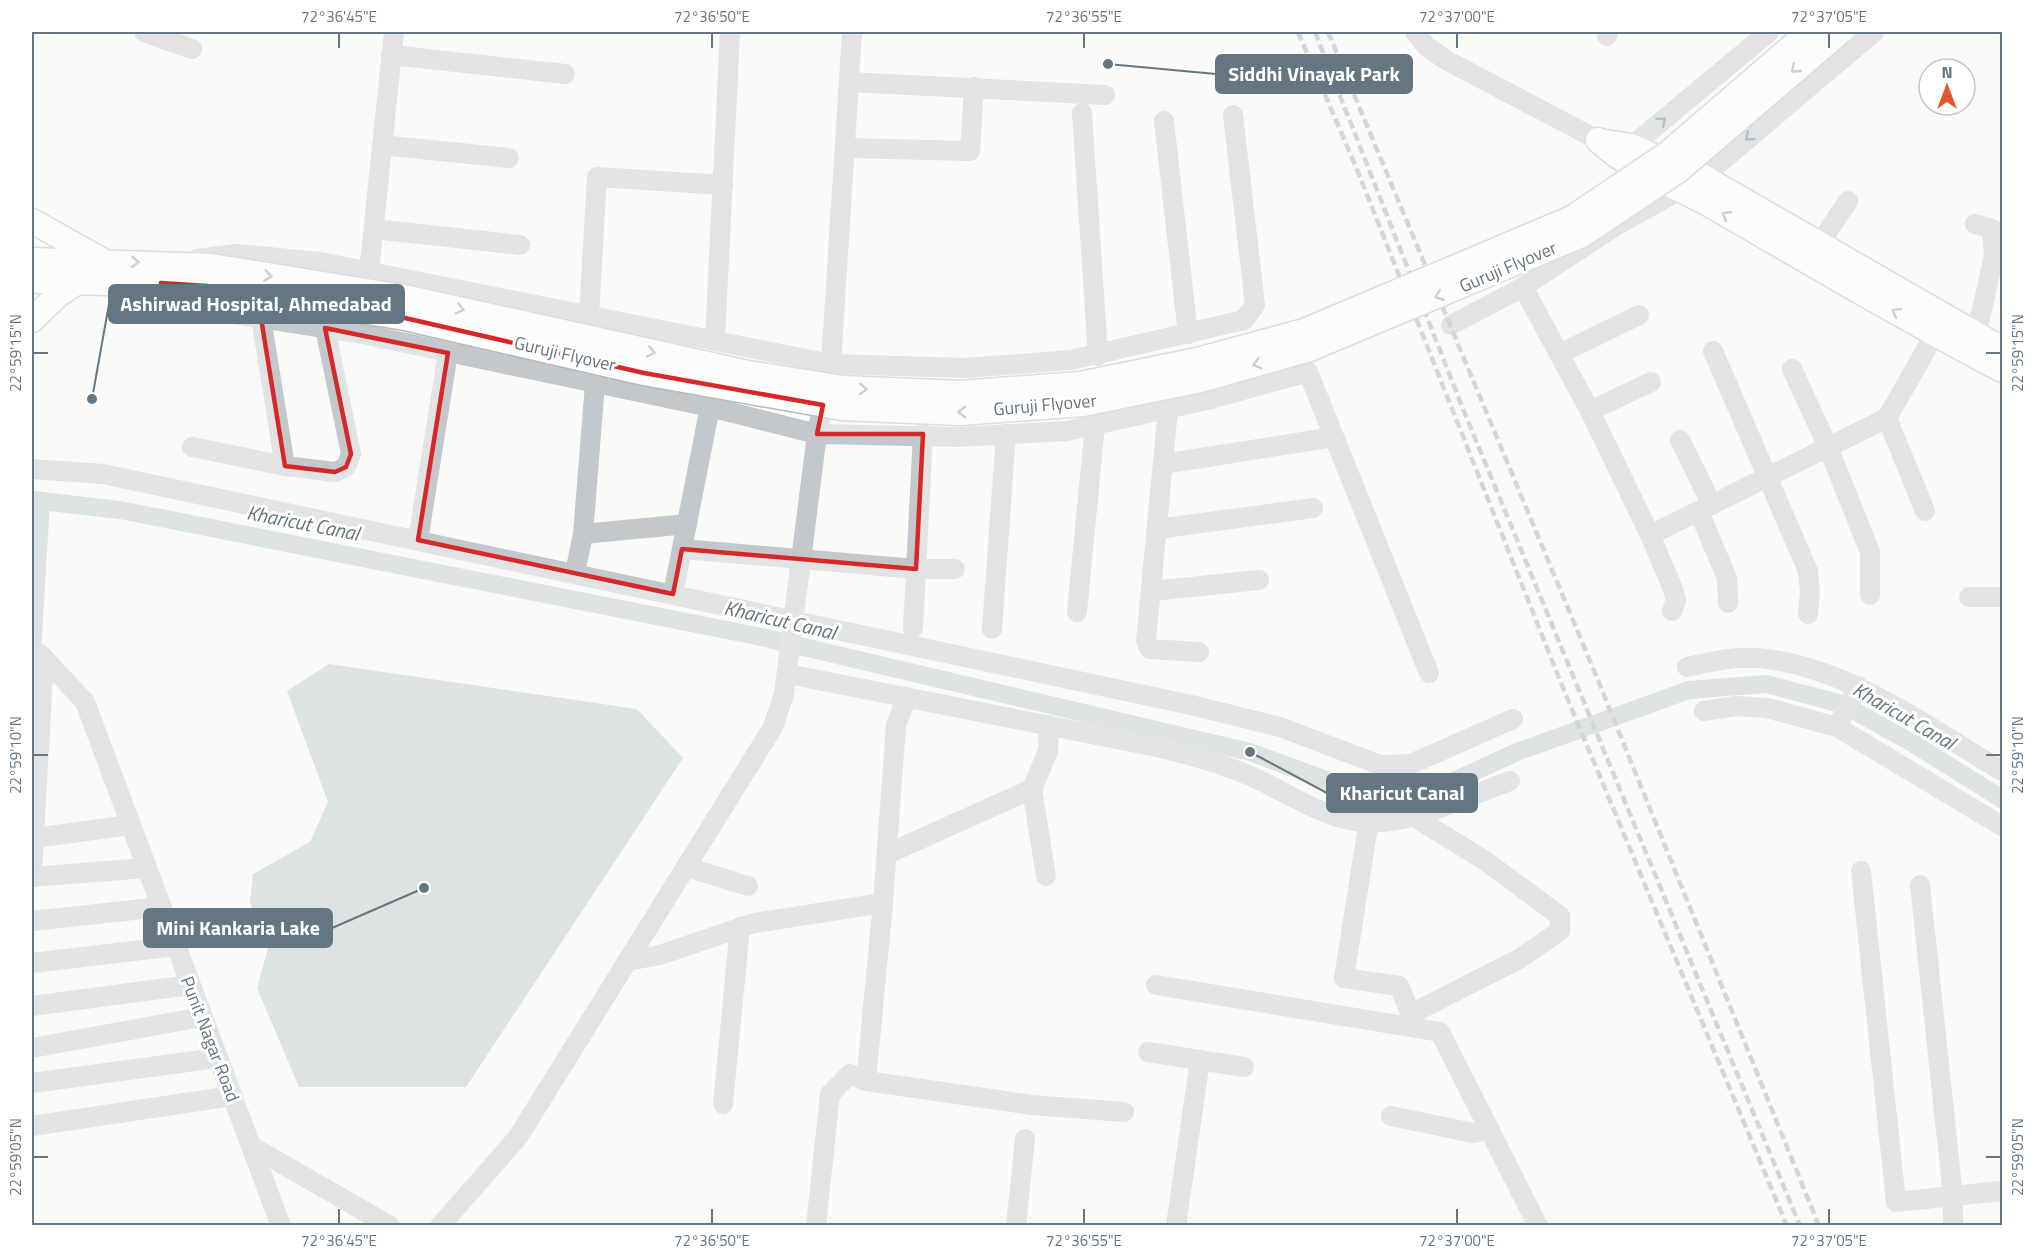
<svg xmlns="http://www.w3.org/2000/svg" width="2034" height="1257" viewBox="0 0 2034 1257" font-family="'Titillium Web',sans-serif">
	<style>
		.water { fill: #bbc7cb }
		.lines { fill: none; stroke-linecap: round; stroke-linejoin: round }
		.canal { stroke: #bbc7cb; stroke-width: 18 }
		.major-casing { stroke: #b5babe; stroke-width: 27 }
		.minor { stroke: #c3c8cc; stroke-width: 20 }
		.major { stroke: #fff; stroke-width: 24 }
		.rail { stroke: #a2aab0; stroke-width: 4.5; stroke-dasharray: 9 4.5; stroke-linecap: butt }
		.major-bridge-casing { stroke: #b5babe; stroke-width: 27; stroke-linecap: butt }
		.major-bridge { stroke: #fff; stroke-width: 24 }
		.oneway { stroke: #939fa8 }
		.oneway2 { stroke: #6a7a87 }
		.marked { fill: none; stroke: #d62828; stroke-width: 4.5; stroke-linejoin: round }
		.ticks { fill: none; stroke: #657683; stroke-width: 2 }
		.labels { text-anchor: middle; stroke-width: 6; stroke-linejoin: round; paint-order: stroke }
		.street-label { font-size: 18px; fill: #657683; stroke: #fff }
		.water-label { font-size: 20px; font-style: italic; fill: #60757c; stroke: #fff }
		.leader { fill: none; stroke: #657683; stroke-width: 2 }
		.callout-dot { fill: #657683; stroke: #fff; stroke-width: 2 }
		.callout { fill: #657683; stroke: #657683; stroke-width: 2 }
		.callout-label { font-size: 20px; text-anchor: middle; font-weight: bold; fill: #fff }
		.neatline { fill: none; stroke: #657683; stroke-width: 2 }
		.ticks-label { font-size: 15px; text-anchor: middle; fill: #657683 }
	</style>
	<rect width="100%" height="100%" fill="#fafaf8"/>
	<polygon class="water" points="329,664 637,709 683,758 466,1087 299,1087 257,988 270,941 250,903 253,874 310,842 328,802 287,691"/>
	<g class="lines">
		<g class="canal">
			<polyline points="32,500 120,510 757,636 1250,752 1321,778 1360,796 1400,796 1432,791 1517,752 1689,690 1766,684 1842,704 1914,744 2002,799"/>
			<polyline points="32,653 41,501"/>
		</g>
		<g class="major-casing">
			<g id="major">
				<path d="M1598,140C1630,171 1673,184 1712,206C1808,262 1904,318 2002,370"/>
				<polyline points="1599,141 1631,146 1703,177 2002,349"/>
				<polyline points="32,221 100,259"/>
				<polyline points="34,260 211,266"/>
				<polyline points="36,281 207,286"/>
				<polyline points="32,320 58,295 79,281"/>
			</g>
		</g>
		<g class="minor">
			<polyline points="144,32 192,49"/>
			<polyline points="1415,32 1426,46 1446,60 1598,140"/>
			<polyline points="1607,32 1607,36"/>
			<polyline points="391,55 565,74"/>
			<polyline points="849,82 1105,95"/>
			<polyline points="1082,113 1098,356"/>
			<polyline points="1164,121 1188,334"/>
			<polyline points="382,145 509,158"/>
			<polyline points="847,148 970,151 974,87"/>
			<polyline points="1621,155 1769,32"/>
			<polyline points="1975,224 1992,229 1994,256 1976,336"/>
			<polyline points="374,229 520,245"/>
			<polyline points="1823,246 1828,231 1848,201"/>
			<polyline points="197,259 237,254 320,262 831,364 966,368 1071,360 1244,320 1255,305 1233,115"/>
			<polyline points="369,272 394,32"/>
			<polyline points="169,287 228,313 363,334 710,407 817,434 958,437 1067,431 1207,400 1308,372 1429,673"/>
			<polyline points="1523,287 1590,411 1650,535 1673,589 1676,601 1672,611"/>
			<polyline points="589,315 597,177 723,185"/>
			<polyline points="261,318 285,466 335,472 346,467 351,454 325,328"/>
			<polyline points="1451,325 1523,287 1614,227 1703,177 1874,32"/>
			<polyline points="715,341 730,32"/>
			<polyline points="1713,351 1808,571 1810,593 1808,614"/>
			<polyline points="1559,354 1639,315"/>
			<polyline points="1792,369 1828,447 1870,552 1870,595"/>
			<polyline points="595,384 583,534 687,524"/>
			<polyline points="1168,409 1146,641 1150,649 1199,652"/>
			<polyline points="1590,411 1651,382"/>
			<polyline points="1887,418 1925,511"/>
			<polyline points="1680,440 1712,505"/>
			<polyline points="192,447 285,466"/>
			<polyline points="1163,464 1334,437"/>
			<polyline points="32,469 103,474 1191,705 1280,727 1380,765 1411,764 1513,719"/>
			<polyline points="1699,512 1727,578 1728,603"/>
			<polyline points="1157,529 1313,508"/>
			<polyline points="1650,535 1887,418 1935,334"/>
			<polyline points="418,540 448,353"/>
			<polyline points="682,549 916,569 955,569"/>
			<polyline points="575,573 583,534"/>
			<polyline points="1152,591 1259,580"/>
			<polyline points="673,594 710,407"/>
			<polyline points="1969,597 2002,597"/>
			<polyline points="1077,612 1095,425"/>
			<polyline points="913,628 923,434"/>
			<polyline points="992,629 1006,434"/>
			<polyline points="32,648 44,658 85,702 251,1146 390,1226"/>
			<path d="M1687,667C1703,664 1720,659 1737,658C1829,653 1926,726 2002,771"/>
			<path d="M788,674L1157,747C1191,755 1225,764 1257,779C1306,802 1339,831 1398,820C1436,812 1474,794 1510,781"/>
			<polyline points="1704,711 1736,706 1767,708 1837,727 2002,826"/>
			<polyline points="1837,727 1858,686"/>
			<polyline points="1032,789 1046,876"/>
			<polyline points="1411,815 1484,860 1560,916 1560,931 1519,959 1411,1014"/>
			<polyline points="1369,820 1344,978 1399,986 1416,1026"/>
			<polyline points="34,838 130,825"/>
			<polyline points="887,854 1032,789 1048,751 1049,725"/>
			<polyline points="686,867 748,886"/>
			<polyline points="1861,871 1896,1202 2002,1191"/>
			<polyline points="32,872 44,658"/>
			<polyline points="32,877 146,868"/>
			<polyline points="1920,885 1953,1196 1953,1226"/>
			<polyline points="883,903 866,1081 1032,1105 1124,1112"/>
			<polyline points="32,921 161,907"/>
			<polyline points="627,961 660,955 754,923 883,903 896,725 907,697"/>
			<polyline points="32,963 176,946"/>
			<polyline points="1156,985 1440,1032 1538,1226"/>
			<polyline points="32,1006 190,985"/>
			<polyline points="32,1048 202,1017"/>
			<polyline points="1148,1052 1244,1067"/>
			<polyline points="32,1083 217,1058"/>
			<polyline points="723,1104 740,927"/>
			<polyline points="1391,1116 1473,1133 1490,1130"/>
			<polyline points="32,1126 232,1096"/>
			<polyline points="251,1146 281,1226"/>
			<polyline points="440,1226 518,1137 773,727 784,694 817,434 831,364 852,32"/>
			<polyline points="816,1226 830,1094 850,1074 866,1081"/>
			<polyline points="1016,1226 1025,1139"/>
			<polyline points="1176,1226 1200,1060"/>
		</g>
		<use href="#major" class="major"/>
		<g class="rail">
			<polyline points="1298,32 1356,167 1561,683 1787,1226"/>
			<polyline points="1315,32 1463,409 1800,1226"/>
			<polyline points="1328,32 1595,673 1819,1226"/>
		</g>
		<g class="major-bridge-casing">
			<g id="major-bridge">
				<polyline points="211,266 409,298 748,373 843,388 960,393 1080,384 1197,360 1304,331 1572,218 1667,154 1809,32"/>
				<polyline points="207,286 405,318 644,373 842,408 960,413 1083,404 1201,380 1310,349 1582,235 1679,170 1840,32"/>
			</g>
		</g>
		<use href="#major-bridge" class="major-bridge"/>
	</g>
	<defs><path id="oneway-chevron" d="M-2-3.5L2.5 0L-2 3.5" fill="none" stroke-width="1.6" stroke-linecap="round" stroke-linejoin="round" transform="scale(1.5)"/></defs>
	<g class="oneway">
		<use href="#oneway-chevron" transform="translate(1795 69) rotate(139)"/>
		<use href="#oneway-chevron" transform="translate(1726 215) rotate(-150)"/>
		<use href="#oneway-chevron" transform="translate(135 262) rotate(2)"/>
		<use href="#oneway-chevron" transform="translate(268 276) rotate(9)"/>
		<use href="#oneway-chevron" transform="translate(1439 296) rotate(158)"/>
		<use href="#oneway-chevron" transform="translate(460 309) rotate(13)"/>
		<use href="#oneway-chevron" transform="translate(1896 312) rotate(-150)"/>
		<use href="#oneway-chevron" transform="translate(651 352) rotate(12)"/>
		<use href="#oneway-chevron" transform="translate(1257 364) rotate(164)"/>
		<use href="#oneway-chevron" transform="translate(863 389) rotate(2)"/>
		<use href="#oneway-chevron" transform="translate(962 412) rotate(179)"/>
	</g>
	<g class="oneway2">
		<use href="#oneway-chevron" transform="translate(1662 121) rotate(-40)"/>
		<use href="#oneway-chevron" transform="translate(1749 137) rotate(139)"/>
	</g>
	<path d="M0 0H2034V1257H0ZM161,283L207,286L405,318L644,373L823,405L817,434H923L916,569L682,549L673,594L418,540L448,353L325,328L351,454L346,467L335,472L285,466L261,318L228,313Z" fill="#fafaf8" fill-opacity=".55" fill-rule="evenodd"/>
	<path class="marked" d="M161,283L207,286L405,318L644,373L823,405L817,434H923L916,569L682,549L673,594L418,540L448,353L325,328L351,454L346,467L335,472L285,466L261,318L228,313Z"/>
	<path class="ticks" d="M339,33V48M712,33V48M1084,33V48M1457,33V48M1829,33V48M33,353H48M1986,353H2001M33,755H48M1986,755H2001M33,1157H48M1986,1157H2001M339,1209V1224M712,1209V1224M1084,1209V1224M1457,1209V1224M1829,1209V1224"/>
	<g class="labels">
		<g class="street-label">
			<text transform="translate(1508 267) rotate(-23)" y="6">Guruji Flyover</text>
			<text transform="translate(565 354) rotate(13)" y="6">Guruji Flyover</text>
			<text transform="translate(1045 405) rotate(-5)" y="6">Guruji Flyover</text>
			<text transform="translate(210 1039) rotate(69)" y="6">Punit Nagar Road</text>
		</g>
		<g class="water-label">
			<text transform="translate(303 523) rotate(11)" y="7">Kharicut Canal</text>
			<text transform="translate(780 620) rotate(13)" y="7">Kharicut Canal</text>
			<text transform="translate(1904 716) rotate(30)" y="7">Kharicut Canal</text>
		</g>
	</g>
	<path class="leader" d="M1108 64L1216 74M92 399L109 304M1250 752L1327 793M424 888L332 928"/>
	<g class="callout-dot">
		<circle cx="1108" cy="64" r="6"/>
		<circle cx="92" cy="399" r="6"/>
		<circle cx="1250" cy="752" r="6"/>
		<circle cx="424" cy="888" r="6"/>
	</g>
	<g class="callout">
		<rect x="1216" y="55" width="196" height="38" rx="6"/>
		<rect x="109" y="285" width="295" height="38" rx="6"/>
		<rect x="1327" y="774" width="150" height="38" rx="6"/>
		<rect x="144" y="909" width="188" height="38" rx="6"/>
	</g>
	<g class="callout-label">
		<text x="1314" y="81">Siddhi Vinayak Park</text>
		<text x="256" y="311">Ashirwad Hospital, Ahmedabad</text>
		<text x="1402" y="800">Kharicut Canal</text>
		<text x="238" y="935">Mini Kankaria Lake</text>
	</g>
	<rect width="2034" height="1257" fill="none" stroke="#ffffff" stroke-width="66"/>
	<g transform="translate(1947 87)"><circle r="28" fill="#ffffff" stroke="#c1c8cd" stroke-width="1.5"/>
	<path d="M0-4.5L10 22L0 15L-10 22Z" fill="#e4572e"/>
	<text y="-9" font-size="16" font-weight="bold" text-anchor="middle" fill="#657683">N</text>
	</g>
	<rect x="33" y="33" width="1968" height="1191" class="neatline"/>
	<g class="ticks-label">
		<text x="339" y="22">72°36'45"E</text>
		<text x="712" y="22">72°36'50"E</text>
		<text x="1084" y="22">72°36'55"E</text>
		<text x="1457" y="22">72°37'00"E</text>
		<text x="1829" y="22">72°37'05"E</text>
		<text transform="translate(16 353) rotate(-90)" y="5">22°59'15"N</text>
		<text transform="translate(2018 353) rotate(-90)" y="5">22°59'15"N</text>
		<text transform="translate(16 755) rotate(-90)" y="5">22°59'10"N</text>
		<text transform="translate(2018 755) rotate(-90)" y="5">22°59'10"N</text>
		<text transform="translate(16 1157) rotate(-90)" y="5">22°59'05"N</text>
		<text transform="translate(2018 1157) rotate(-90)" y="5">22°59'05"N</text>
		<text x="339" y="1246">72°36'45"E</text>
		<text x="712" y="1246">72°36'50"E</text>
		<text x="1084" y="1246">72°36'55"E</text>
		<text x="1457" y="1246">72°37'00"E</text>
		<text x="1829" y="1246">72°37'05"E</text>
	</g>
</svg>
